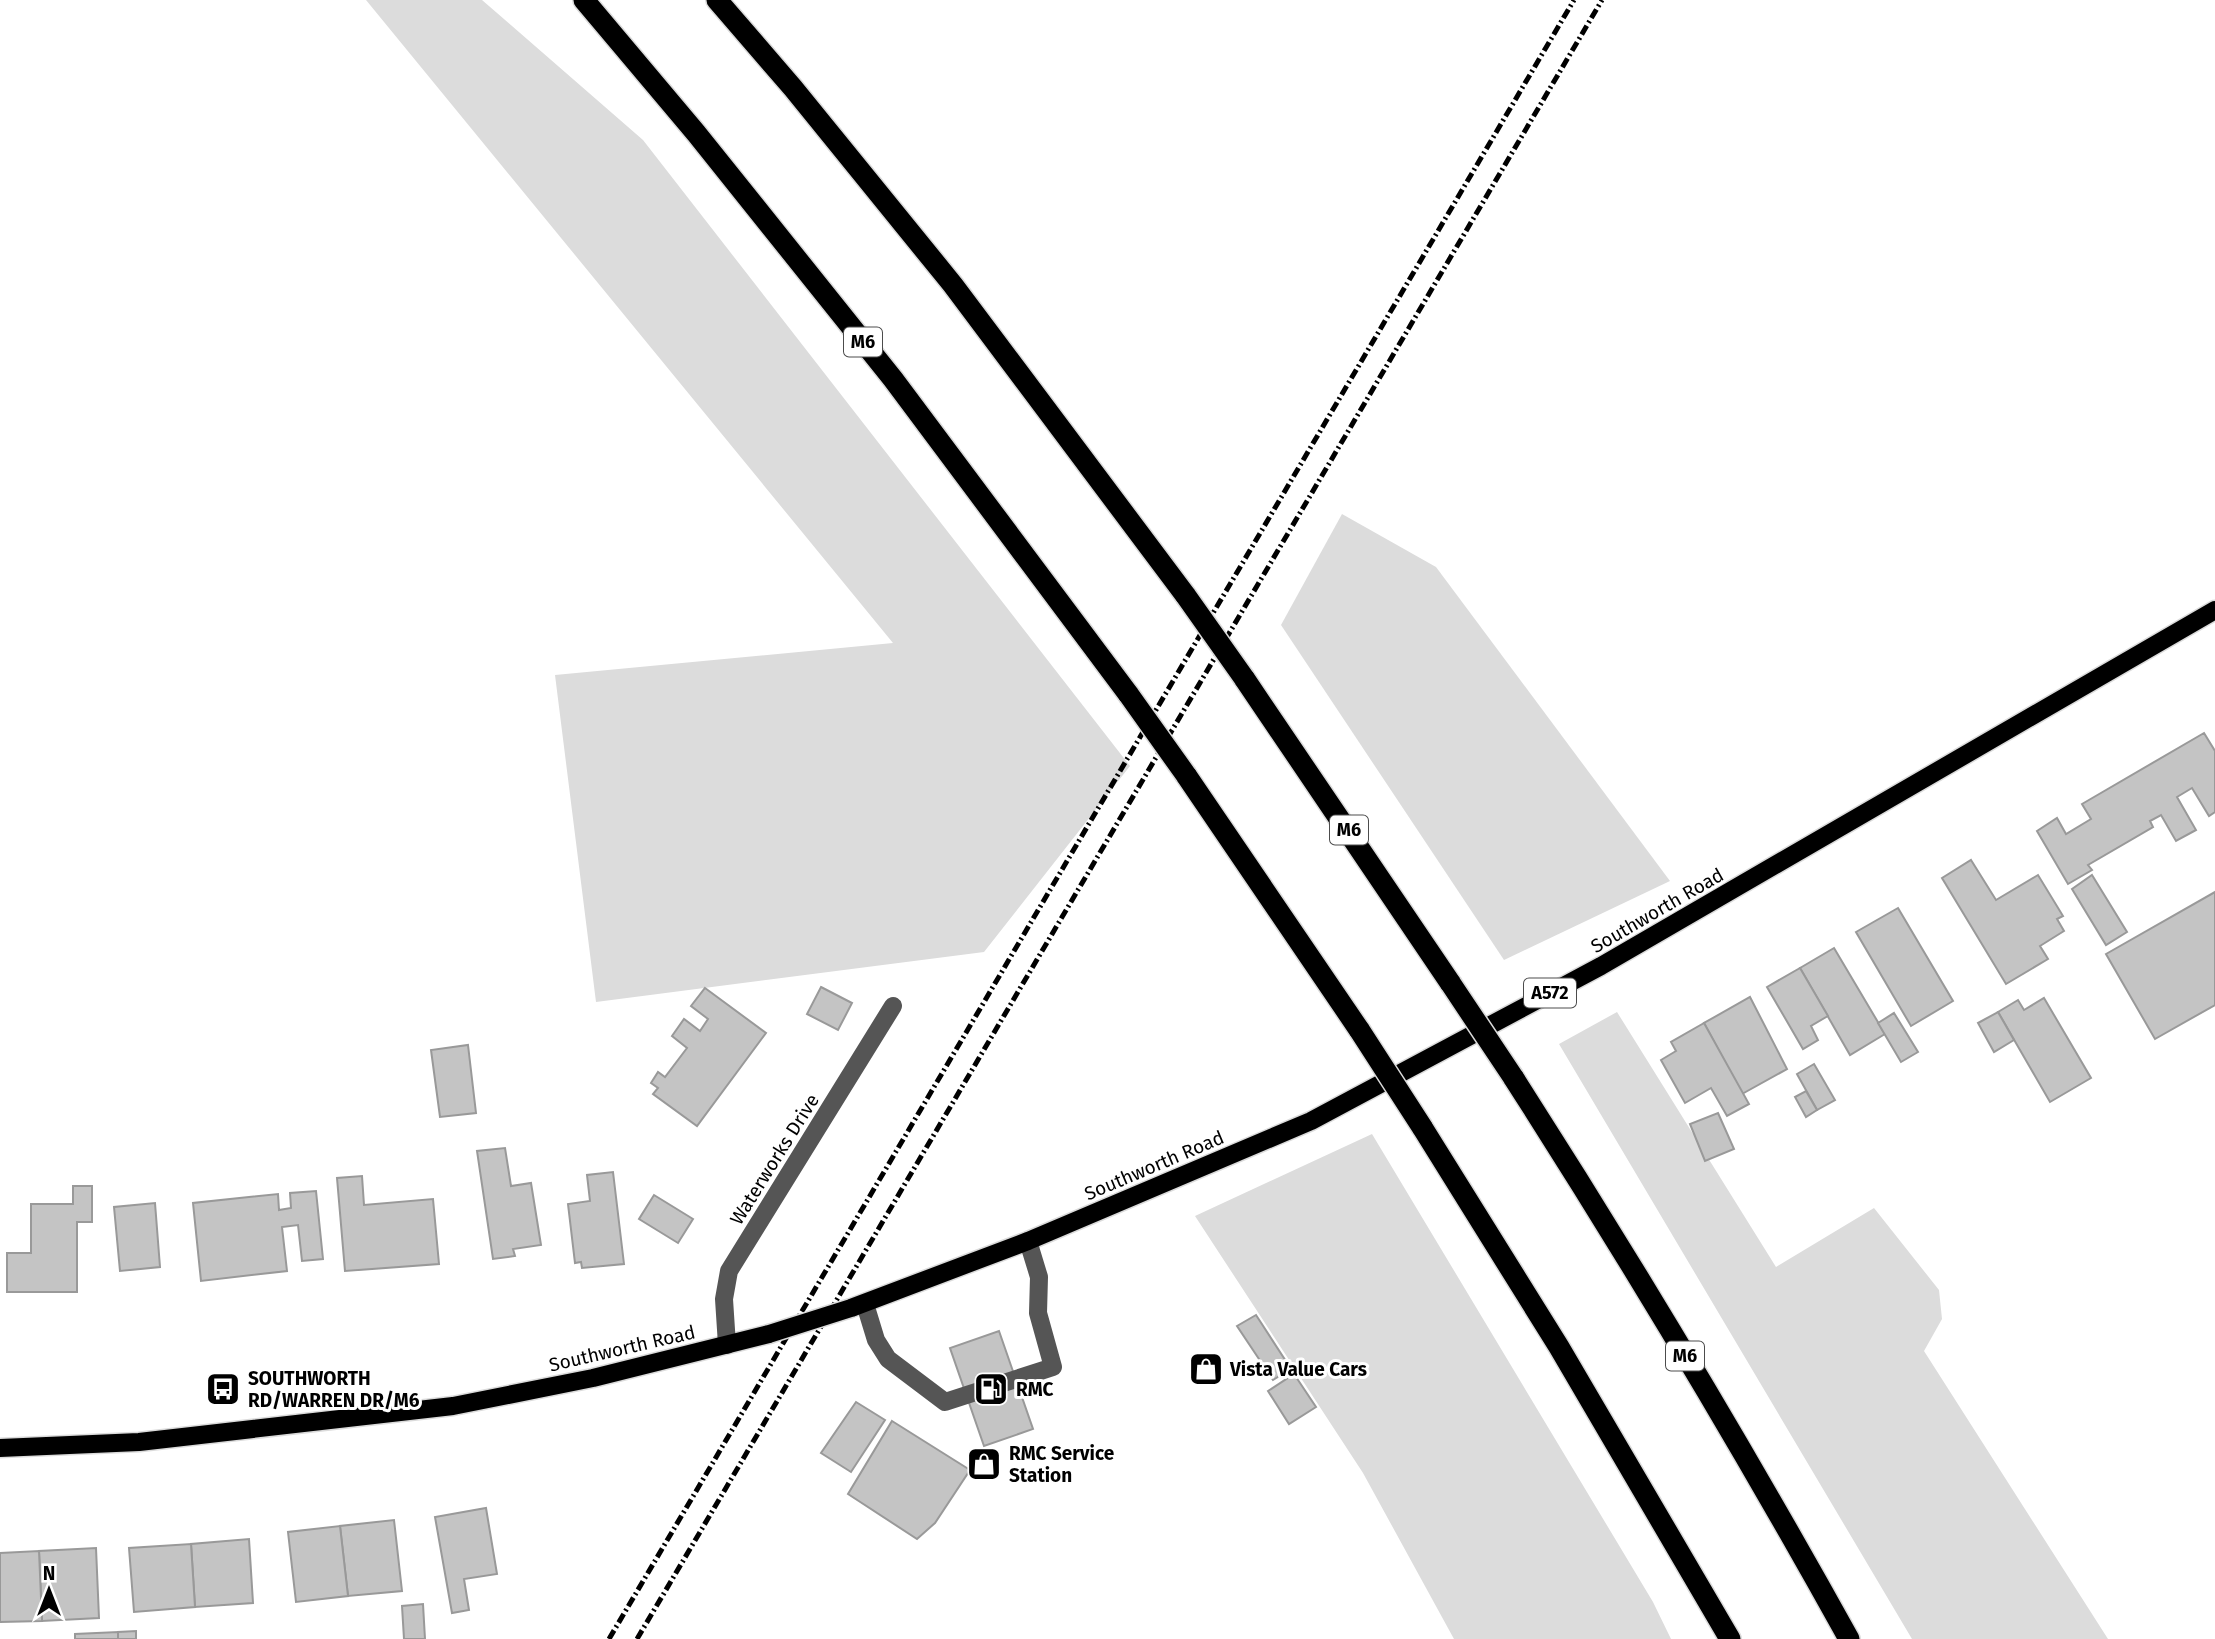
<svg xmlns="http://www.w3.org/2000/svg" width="2215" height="1639" viewBox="0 0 2215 1639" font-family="'Fira Sans',sans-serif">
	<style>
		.green { fill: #dcdcdc }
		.building { fill: #c4c4c4; stroke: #999; stroke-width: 2 }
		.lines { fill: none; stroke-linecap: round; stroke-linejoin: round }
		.major-casing { stroke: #dbdbdb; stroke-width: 21 }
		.highway-casing { stroke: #dbdbdb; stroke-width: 24 }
		.minor { stroke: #555; stroke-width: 18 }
		.major { stroke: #000; stroke-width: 18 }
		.highway { stroke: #000; stroke-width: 21 }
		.rail { stroke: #000; stroke-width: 5; stroke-dasharray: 10 3.5 2 3.5; stroke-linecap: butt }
		.major-bridge-casing { stroke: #dbdbdb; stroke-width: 21; stroke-linecap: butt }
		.highway-bridge-casing { stroke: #dbdbdb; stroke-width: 24; stroke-linecap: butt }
		.major-bridge { stroke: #000; stroke-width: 18 }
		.highway-bridge { stroke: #000; stroke-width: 21 }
		.labels { text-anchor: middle; stroke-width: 6; stroke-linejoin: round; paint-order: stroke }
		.shield { fill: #fff; stroke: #4c4c4c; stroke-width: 2 }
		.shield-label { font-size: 18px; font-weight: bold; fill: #000 }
		.street-label { font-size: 19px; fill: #000; stroke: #fff }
		.poi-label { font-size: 19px; font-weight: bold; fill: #000; stroke: #fff; text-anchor: start }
	</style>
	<rect width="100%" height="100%" fill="#fff"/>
	<g class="green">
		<polygon points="366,0 482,0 643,140 1130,766 984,952 596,1002 555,675 893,643"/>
		<polygon points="1342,514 1436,567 1670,881 1504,960 1281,625"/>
		<polygon points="1617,1012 1776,1267 1874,1208 1939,1290 1942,1319 1924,1351 2108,1639 1912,1639 1559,1044"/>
		<polygon points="1372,1134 1653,1602 1671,1639 1454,1639 1363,1473 1195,1216"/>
	</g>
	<g class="building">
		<polygon points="2204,733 2215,751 2215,812 2209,816 2192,788 2177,797 2196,830 2176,841 2161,815 2150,821 2153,827 2088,865 2092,870 2068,884 2037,831 2057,818 2066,834 2091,819 2082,804"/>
		<polygon points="1971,860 1996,900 2038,875 2063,916 2057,919 2064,931 2040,946 2048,959 2006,984 1942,878"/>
		<polygon points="2092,875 2127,932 2106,945 2072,889"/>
		<polygon points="2215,892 2215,1005 2155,1039 2106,954"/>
		<polygon points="1898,908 1953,1001 1911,1026 1856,932"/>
		<polygon points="1834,948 1885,1034 1850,1055 1800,968"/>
		<polygon points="1800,968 1828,1016 1811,1026 1818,1040 1803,1049 1767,987"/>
		<polygon points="821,987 852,1003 838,1030 807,1014"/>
		<polygon points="705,988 766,1033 697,1126 653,1094 658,1088 651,1083 658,1072 665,1077 687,1048 672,1036 684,1019 700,1031 708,1019 691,1006"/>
		<polygon points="1750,997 1787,1069 1742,1094 1704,1023"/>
		<polygon points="2044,998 2091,1078 2050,1102 1998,1012 2018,1000 2024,1010"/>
		<polygon points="1998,1012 2014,1040 1994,1052 1978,1023"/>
		<polygon points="1894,1013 1918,1052 1901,1062 1878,1023"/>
		<polygon points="1704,1023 1749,1104 1727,1116 1711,1088 1685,1103 1661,1060 1676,1051 1671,1042"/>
		<polygon points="468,1045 476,1113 440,1117 431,1050"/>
		<polygon points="1814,1064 1835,1100 1817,1110 1797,1074"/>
		<polygon points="1806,1091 1817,1110 1806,1117 1795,1097"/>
		<polygon points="1718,1113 1734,1149 1705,1161 1690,1124"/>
		<polygon points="505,1148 511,1186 531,1183 541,1245 513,1249 515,1256 493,1259 477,1151"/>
		<polygon points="613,1172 624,1264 582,1268 581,1262 575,1263 568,1204 590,1201 587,1175"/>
		<polygon points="362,1176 364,1205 433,1199 439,1264 345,1271 337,1178"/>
		<polygon points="73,1186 92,1186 92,1222 77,1222 77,1292 7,1292 7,1253 31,1253 31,1204 73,1204"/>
		<polygon points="316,1191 323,1259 302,1261 298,1225 282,1227 287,1271 201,1281 193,1203 278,1194 279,1210 291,1208 290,1193"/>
		<polygon points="654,1195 693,1219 678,1243 639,1219"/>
		<polygon points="155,1203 160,1267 120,1271 114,1207"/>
		<polygon points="1256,1315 1291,1369 1273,1380 1237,1326"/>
		<polygon points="999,1331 1033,1429 984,1446 950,1348"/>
		<polygon points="1294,1374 1316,1407 1289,1424 1268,1391"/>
		<polygon points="856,1402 885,1420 851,1472 821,1453"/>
		<polygon points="892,1421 970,1470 935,1523 917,1539 848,1494"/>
		<polygon points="486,1508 497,1574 464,1579 469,1610 452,1613 435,1517"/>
		<polygon points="394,1520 402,1591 348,1596 340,1526"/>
		<polygon points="340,1526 348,1596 296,1602 288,1532"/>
		<polygon points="249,1539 253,1603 195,1607 191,1544"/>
		<polygon points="191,1544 195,1607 134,1612 129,1548"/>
		<polygon points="96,1548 99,1618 42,1621 39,1551"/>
		<polygon points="39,1551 42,1621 0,1622 0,1553"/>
		<polygon points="423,1604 425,1639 404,1639 402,1606"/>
		<polygon points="136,1631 136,1639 118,1639 118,1632"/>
		<polygon points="118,1632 118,1639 75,1639 75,1634"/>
	</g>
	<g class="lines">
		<g class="major-casing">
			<g id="major">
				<polyline points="851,1308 1028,1241 1311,1121 1601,966 2215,610"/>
				<polyline points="0,1448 139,1442 453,1406 593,1378 769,1334"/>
			</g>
		</g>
		<g class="highway-casing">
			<g id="highway">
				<polyline points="584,0 696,133 893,379 1129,695"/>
				<polyline points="717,0 793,88 953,285 1186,596"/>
				<polyline points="1244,678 1451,984"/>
				<polyline points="1186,775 1360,1031"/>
				<path d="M1513,1077C1631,1261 1743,1448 1849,1639"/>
				<polyline points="1422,1127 1559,1347 1730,1639"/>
			</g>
		</g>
		<g class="minor">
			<polyline points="865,1304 876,1340 888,1359 945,1402 1053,1367 1038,1313 1039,1277 1028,1241"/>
			<polyline points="727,1345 724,1299 729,1271 893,1006"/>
		</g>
		<use href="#major" class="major"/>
		<use href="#highway" class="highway"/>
		<g class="rail">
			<polyline points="609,1639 1574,0"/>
			<polyline points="637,1639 1602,0"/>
		</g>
		<g class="major-bridge-casing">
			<polyline id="major-bridge" points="769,1334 851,1308"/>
		</g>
		<g class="highway-bridge-casing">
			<g id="highway-bridge">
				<polyline points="1186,596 1244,678"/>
				<polyline points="1129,695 1186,775"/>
				<polyline points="1451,984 1513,1077"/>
				<polyline points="1360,1031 1422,1127"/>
			</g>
		</g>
		<use href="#major-bridge" class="major-bridge"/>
		<use href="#highway-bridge" class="highway-bridge"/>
	</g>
	<defs>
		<g id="shop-square" transform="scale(1.75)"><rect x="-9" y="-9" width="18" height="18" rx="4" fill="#000" stroke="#fff"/><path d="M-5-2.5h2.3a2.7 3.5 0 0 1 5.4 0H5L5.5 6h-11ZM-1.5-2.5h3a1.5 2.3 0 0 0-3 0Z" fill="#fff"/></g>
		<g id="bus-square" transform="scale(1.75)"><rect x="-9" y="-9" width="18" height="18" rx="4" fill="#000" stroke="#fff"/><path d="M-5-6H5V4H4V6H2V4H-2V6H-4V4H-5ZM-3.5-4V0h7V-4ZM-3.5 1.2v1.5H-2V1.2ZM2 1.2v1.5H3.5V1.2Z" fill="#fff"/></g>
		<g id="fuel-square" transform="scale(1.75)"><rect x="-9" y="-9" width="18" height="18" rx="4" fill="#000" stroke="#fff"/><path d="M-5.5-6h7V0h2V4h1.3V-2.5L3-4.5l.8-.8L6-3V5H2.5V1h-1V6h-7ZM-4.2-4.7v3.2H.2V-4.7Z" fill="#fff"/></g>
	</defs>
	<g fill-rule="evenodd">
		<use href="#shop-square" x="1206" y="1369"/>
		<use href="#bus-square" x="223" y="1389"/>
		<use href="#fuel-square" x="991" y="1389"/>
		<use href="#shop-square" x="984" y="1464"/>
	</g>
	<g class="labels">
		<g class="shield">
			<rect x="844" y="327.5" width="38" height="29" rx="5"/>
			<rect x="1330" y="815.5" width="38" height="29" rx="5"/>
			<rect x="1524" y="978.5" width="52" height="29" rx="5"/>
			<rect x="1666" y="1341.5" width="38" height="29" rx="5"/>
		</g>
		<g class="shield-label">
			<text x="863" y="348">M6</text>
			<text x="1349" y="836">M6</text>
			<text x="1550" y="999">A572</text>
			<text x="1685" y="1362">M6</text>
		</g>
		<g class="street-label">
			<text transform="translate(1657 910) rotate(-30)" y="7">Southworth Road</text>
			<text transform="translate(774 1159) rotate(-58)" y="7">Waterworks Drive</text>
			<text transform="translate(1154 1165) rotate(-23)" y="7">Southworth Road</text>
			<text transform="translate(622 1348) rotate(-13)" y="7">Southworth Road</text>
		</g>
		<g class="poi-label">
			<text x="1230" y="1376">Vista Value Cars</text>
			<text x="248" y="1385">SOUTHWORTH<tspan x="248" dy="22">RD/WARREN DR/M6</tspan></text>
			<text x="1016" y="1396">RMC</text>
			<text x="1009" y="1460">RMC Service<tspan x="1009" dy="22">Station</tspan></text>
		</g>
	</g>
	<g transform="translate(49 1590)" stroke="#ffffff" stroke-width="5" paint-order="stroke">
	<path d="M0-5L12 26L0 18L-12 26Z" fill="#000000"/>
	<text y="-10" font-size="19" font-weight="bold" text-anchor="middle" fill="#000000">N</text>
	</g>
</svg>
